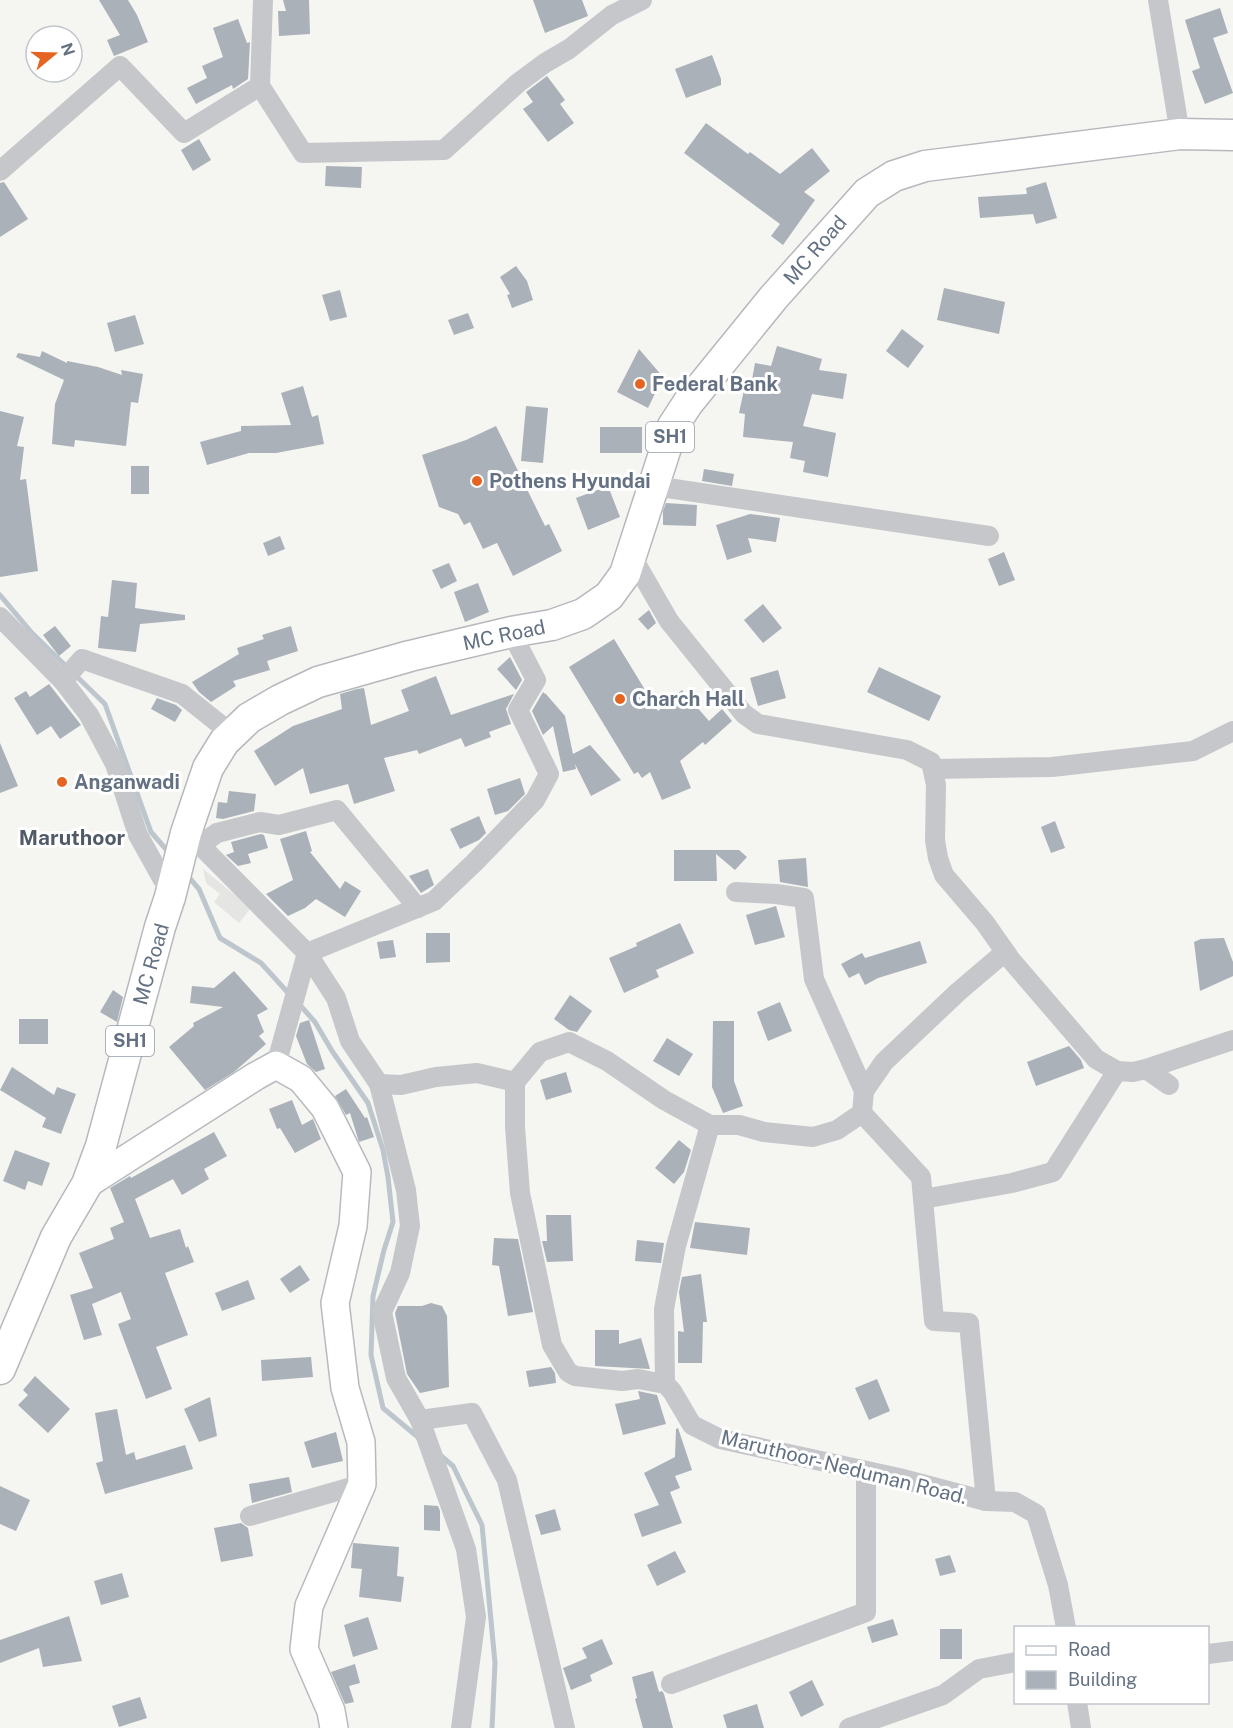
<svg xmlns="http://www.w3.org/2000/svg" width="1233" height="1728" viewBox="0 0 1233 1728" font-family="'Public Sans',sans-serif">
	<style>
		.built { fill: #e5e6e4 }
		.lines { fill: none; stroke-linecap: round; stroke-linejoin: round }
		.stream { stroke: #bdc6cd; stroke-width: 5 }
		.building { fill: #aab1b8 }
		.secondary-casing { stroke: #b7babf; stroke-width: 30 }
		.primary-casing { stroke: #b5b8bd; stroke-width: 33 }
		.street { stroke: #c5c7cb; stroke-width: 20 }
		.secondary { stroke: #fff; stroke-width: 27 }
		.primary { stroke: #fff; stroke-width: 30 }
		.poi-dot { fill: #e56421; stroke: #fff; stroke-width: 2 }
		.labels { text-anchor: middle; stroke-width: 6; stroke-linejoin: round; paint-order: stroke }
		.shield { fill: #fff; stroke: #929ca8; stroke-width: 1.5 }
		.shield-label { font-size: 18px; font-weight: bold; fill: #637183 }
		.street-label { font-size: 20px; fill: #637183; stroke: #fff }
		.poi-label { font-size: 20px; font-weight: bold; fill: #637183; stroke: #fff; text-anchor: start }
		.neighbourhood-label { font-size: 21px; font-weight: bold; fill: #515b68; stroke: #fff }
	</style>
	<rect width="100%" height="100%" fill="#f5f5f1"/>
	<polygon class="built" points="203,869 251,908 239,923 214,902 220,894 206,883"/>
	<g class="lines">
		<g class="stream">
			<polyline points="0,595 32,633 105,704 151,832 171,855"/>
			<polyline points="186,874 199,889 220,938 261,963 290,995"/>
			<polyline points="299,1004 315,1022 332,1051 368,1103 383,1150 388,1177 393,1222 384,1250 373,1296 371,1355 383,1408 419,1438"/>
			<polyline points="440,1455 453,1466 482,1525 495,1663 492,1728"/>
		</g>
	</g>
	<g class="building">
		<polygon points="99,0 128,0 137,15 148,42 114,56 107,40 120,35"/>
		<polygon points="283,0 309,0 310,34 279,36 278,11 286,11"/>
		<polygon points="533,0 582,0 588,16 545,33"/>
		<polygon points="1220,8 1228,33 1213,38 1233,93 1205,104 1192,71 1200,68 1185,20"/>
		<polygon points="238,19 247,43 250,42 248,79 233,89 232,85 196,104 187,88 207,78 202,66 223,57 213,28"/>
		<polygon points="712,55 721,79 721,85 686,98 675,69"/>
		<polygon points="547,76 565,100 560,104 574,123 548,142 523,109 533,102 526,92"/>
		<polygon points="706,123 748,154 750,152 780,174 812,148 830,171 804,192 815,200 783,245 771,236 780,224 684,153"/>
		<polygon points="199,139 211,160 193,171 181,150"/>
		<polygon points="326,166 362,167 361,188 325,186"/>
		<polygon points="4,182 28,219 0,237 0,183"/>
		<polygon points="1046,182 1057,218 1036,224 1033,214 980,218 978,197 1027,194 1026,188"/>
		<polygon points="516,266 527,281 533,300 512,308 507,295 510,294 500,277"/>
		<polygon points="944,288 1005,302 999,334 937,320"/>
		<polygon points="340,290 347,317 330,321 322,295"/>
		<polygon points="468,313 474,328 454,335 448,320"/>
		<polygon points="135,315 144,344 115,352 107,323"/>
		<polygon points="902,329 924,346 908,368 886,351"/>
		<polygon points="777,346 822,359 819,370 847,374 843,399 812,394 803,426 836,433 828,477 803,472 805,461 790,458 793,442 743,437 745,414 739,413 744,390 750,391 755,363 771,366"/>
		<polygon points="639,349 663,377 648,408 617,392"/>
		<polygon points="42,351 67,363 67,361 98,367 122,375 121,370 143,374 138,403 131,402 126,446 75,440 74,447 52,444 55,404 64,380 16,357 18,353 40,357"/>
		<polygon points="303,386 312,417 318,415 324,444 276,453 249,453 207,465 200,442 241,431 241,426 291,425 281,393"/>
		<polygon points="526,406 548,408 543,463 521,461"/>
		<polygon points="0,411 24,417 17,446 24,447 20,480 26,479 38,571 0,577"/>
		<polygon points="496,426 545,526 549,524 562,551 513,576 497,543 483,549 470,522 464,525 458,514 439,507 422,455 466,440"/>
		<rect x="600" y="427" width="42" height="26"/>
		<rect x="131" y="466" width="18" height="28"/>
		<polygon points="704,469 734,474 732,486 702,481"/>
		<polygon points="608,486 620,517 588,530 576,498"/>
		<polygon points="666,503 697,505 696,526 663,525 663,511"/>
		<polygon points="750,514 780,518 776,542 748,538 752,552 727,560 716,525"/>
		<polygon points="280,536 285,549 268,556 263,543"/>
		<polygon points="1004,552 1015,580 999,586 988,559"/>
		<polygon points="449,563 457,581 441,589 432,570"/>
		<polygon points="112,580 137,583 135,608 185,615 185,620 140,624 136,652 98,648 101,616 108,617"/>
		<polygon points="478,583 489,612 465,622 454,592"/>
		<polygon points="763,604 782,628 763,643 744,620"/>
		<polygon points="649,610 656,623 648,630 638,619"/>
		<polygon points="55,626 71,646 59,656 43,635"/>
		<polygon points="291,626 298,651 267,661 270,670 233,681 236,686 211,702 199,692 192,682 239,654 237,648 264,639 262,635"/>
		<polygon points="614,639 658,711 682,690 709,721 722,709 732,721 705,745 703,742 680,761 691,788 662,800 650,772 642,778 638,772 634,774 569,667"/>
		<polygon points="510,657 522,680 516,690 497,669"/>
		<polygon points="879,667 941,696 929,721 867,692"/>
		<polygon points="778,670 786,698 758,706 750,678"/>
		<polygon points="436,676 451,715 514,694 506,709 511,724 489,732 491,737 465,747 461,738 419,754 417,750 384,758 395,791 354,804 348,784 310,794 303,768 275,786 254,751 293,726 342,709 340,694 357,689 364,688 371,725 409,711 401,690"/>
		<polygon points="49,684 81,725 60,739 51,726 37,735 14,698 26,691 30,697"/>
		<polygon points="543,692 545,694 545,693 565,716 573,754 590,745 621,780 591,796 575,764 576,769 563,772 553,726 543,735 532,711"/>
		<polygon points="157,698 176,705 182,710 175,722 151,709"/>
		<polygon points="0,743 18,786 0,793"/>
		<polygon points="520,778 525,794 508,811 495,815 487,789"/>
		<polygon points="229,791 256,794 254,811 223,819 216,818 218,802 227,803"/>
		<polygon points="479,816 486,833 479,840 460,849 450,829"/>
		<polygon points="1055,821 1065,848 1051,853 1041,827"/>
		<polygon points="306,831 312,851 310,852 340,889 345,881 361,891 345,917 316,899 305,908 288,916 266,894 293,880 280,839"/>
		<polygon points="261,834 264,835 268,848 248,854 251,863 238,866 226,855 234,852 231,842"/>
		<polygon points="674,850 739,850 747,857 735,870 716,854 717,881 674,881"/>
		<polygon points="806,858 808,887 780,882 778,860"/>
		<polygon points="428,869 434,885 421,893 409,876"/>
		<polygon points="776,906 785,937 755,945 746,915"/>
		<polygon points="680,923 694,953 656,970 659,977 624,993 609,958 637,946 636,943"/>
		<polygon points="426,933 450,933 450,962 426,963"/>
		<polygon points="1224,938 1233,962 1233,976 1200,991 1194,942 1201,939"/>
		<polygon points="393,940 396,957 380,959 377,942"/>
		<polygon points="920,941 927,963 878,978 865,985 859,973 849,978 841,964 862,953 865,958"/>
		<polygon points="234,971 268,1009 257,1015 264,1032 259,1036 266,1044 234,1072 205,1090 169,1047 194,1026 193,1023 223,1007 190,1003 192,986 214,988"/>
		<polygon points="113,990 123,997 117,1022 100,1012"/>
		<polygon points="570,995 592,1011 577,1032 569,1030 554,1019"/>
		<polygon points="780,1002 792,1031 768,1041 757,1012"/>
		<rect x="19" y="1019" width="29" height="25"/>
		<polygon points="309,1020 325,1069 316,1072 307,1064 296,1036 300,1023"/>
		<polygon points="713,1021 734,1021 734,1081 743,1106 723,1113 712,1087"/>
		<polygon points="667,1038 693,1054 679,1076 653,1061"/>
		<polygon points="1069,1046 1081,1060 1084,1068 1036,1086 1027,1062"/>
		<polygon points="12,1067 54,1095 57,1087 76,1094 61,1134 42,1127 46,1118 0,1090"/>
		<polygon points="566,1072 572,1092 546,1100 540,1080"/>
		<polygon points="346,1089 365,1118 367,1117 374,1137 359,1142 350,1113 346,1115 335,1096"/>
		<polygon points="292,1100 302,1125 313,1119 321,1139 295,1153 280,1128 277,1129 269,1109"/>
		<polygon points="214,1132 227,1156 204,1169 209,1179 182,1195 173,1179 135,1199 150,1238 180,1229 186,1248 188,1246 194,1262 165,1273 188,1335 156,1347 172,1389 146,1399 118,1324 131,1319 121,1292 92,1304 102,1335 84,1340 70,1295 93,1288 79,1253 114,1239 110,1228 124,1222 110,1188 130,1176 131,1178"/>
		<polygon points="679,1140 691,1150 684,1172 674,1184 655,1168"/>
		<polygon points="15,1150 50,1163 42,1186 28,1181 25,1190 3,1181"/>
		<polygon points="546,1215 571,1215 573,1261 547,1262 542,1241 547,1241"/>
		<polygon points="695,1222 750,1228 747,1255 690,1248"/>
		<polygon points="494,1238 518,1239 533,1312 508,1316 499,1266 492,1265"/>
		<polygon points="637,1240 664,1243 661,1263 635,1261"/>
		<polygon points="300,1265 310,1280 290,1293 280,1279"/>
		<polygon points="701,1274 707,1322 703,1322 702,1363 678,1363 678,1331 684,1332 679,1292 682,1277"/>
		<polygon points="248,1280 255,1299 222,1311 215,1293"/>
		<polygon points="431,1303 442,1306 447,1316 449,1387 420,1393 407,1374 395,1313 398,1306 422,1306"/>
		<polygon points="595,1330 619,1330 619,1344 641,1338 650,1369 595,1366"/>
		<polygon points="311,1357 313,1377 262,1381 261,1360"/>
		<polygon points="551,1367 555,1373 556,1383 529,1387 526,1371"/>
		<polygon points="35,1376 70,1409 48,1433 18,1405 28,1395 23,1390"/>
		<polygon points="877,1379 890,1411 869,1420 855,1388"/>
		<polygon points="638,1391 657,1395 666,1424 623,1435 615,1404 640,1399"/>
		<polygon points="210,1397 217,1436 199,1442 184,1409"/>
		<polygon points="117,1409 126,1455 134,1452 136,1460 185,1445 193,1469 105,1494 96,1463 103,1461 95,1413"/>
		<polygon points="678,1428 692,1470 675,1476 680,1488 670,1492 682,1523 642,1537 634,1514 659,1505 644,1473 675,1457 676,1429"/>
		<polygon points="336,1432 343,1461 312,1468 304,1442"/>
		<polygon points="289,1477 292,1492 252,1503 249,1484"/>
		<polygon points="0,1486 30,1500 16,1531 0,1524"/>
		<polygon points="424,1505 438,1506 440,1511 440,1531 424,1530"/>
		<polygon points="555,1509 561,1530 541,1535 535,1515"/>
		<polygon points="241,1523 248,1528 253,1556 221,1562 214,1528"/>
		<polygon points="353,1543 399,1547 397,1576 404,1577 401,1602 359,1597 362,1569 351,1568"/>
		<polygon points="675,1551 686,1572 657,1586 647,1565"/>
		<polygon points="950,1555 956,1572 940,1576 935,1559"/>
		<polygon points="122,1573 129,1597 101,1605 94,1581"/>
		<polygon points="69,1616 82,1661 43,1667 39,1648 0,1663 0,1640"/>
		<polygon points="368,1617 378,1649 353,1657 344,1625"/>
		<polygon points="893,1619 898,1635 872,1643 867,1627"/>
		<rect x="940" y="1629" width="22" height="30"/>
		<polygon points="602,1639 613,1664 590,1675 592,1681 571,1690 563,1668 587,1658 582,1648"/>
		<polygon points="355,1664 360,1683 349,1686 354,1702 345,1704 331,1672"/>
		<polygon points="653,1671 659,1692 662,1691 664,1694 673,1728 643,1728 635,1699 637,1698 632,1677"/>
		<polygon points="812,1680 824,1705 801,1717 789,1692"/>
		<polygon points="140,1697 147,1718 119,1727 112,1706"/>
		<polygon points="757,1704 764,1728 727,1728 723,1715"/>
	</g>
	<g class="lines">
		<g class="secondary-casing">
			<polyline id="secondary" points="87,1184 256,1076 276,1065 301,1079 325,1108 357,1172 353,1226 335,1303 345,1388 361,1442 362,1484 309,1606 304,1649 331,1711 334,1728"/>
		</g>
		<g class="primary-casing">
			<polyline id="primary" points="0,1369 56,1237 87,1184 101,1146 160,927 170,897 186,833 208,768 224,742 249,718 280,700 318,682 410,656 511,632 552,625 583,614 609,596 625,574 673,426 688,403 774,297 867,193 894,176 925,166 1180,134 1233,135"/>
		</g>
		<g class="street">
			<polyline points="1158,0 1180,134"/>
			<polyline points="260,86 303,153 444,150 518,83 545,63 569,49 612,15 642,0"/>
			<polyline points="0,171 120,66 184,133 260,86 263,0"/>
			<polyline points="654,486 989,536"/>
			<polyline points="631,555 669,621 744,714 758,724 907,750 931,762 936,785 935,840 938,858 944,875 985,923 1011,960 1096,1059 1117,1071 1133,1072 1146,1069 1233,1040"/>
			<polyline points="0,617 63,681 89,715 115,764 138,835 163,880"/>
			<polyline points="63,681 82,659 182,694 232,734"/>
			<polyline points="934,769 1052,767 1193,751 1233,731"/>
			<polyline points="186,833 200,845 307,953 336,998 350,1041 379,1084 406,1190 410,1226 400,1273 382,1312 396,1378 420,1420 472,1413 507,1480 565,1728"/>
			<polyline points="200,845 217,833 260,822 279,825 337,810 418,908"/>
			<polyline points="736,892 776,894 804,898 814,979 864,1091"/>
			<polyline points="307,953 434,901 474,863 535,800 549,774 518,710 536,680 511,632"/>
			<polyline points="276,1065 307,953"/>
			<polyline points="1146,1069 1169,1085"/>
			<polyline points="515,1082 515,1127 520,1193 552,1345 568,1372 575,1376 622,1381 638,1379 665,1384 672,1391 692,1425 720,1439 899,1478 986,1501 1015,1502 1036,1514 1058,1585 1066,1628"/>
			<polyline points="379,1084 401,1085 436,1077 477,1073 515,1082 540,1052 569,1042 607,1061 664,1100 710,1125 739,1125 764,1132 813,1137 837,1130 862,1113 864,1091 884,1062 958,992 1005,952"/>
			<polyline points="862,1113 921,1177 934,1321 969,1323 986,1501"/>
			<polyline points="923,1199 1012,1183 1053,1172 1117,1071"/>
			<polyline points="665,1384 664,1309 676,1246 710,1125"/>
			<polyline points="420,1420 466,1549 476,1617 461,1728"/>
			<polyline points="250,1516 362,1484"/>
			<polyline points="1208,1654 1233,1651"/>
			<polyline points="671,1684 866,1612 866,1471"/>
			<polyline points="1077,1702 1081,1728"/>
			<polyline points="849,1728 943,1695 979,1669 1016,1662"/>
		</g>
		<use href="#secondary" class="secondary"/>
		<use href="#primary" class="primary"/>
	</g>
	<g class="poi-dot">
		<circle cx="640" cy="384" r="6"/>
		<circle cx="477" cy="481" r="6"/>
		<circle cx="620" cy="699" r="6"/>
		<circle cx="62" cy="782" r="6"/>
	</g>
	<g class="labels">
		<g class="shield">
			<rect x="646" y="422" width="48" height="30" rx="4.5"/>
			<rect x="106" y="1026" width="48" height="30" rx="4.5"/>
		</g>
		<g class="shield-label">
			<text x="670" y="443">SH1</text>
			<text x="130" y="1047">SH1</text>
		</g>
		<g class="street-label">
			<text transform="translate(815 250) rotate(-49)" y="7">MC Road</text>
			<text transform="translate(504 635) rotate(-12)" y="7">MC Road</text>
			<text transform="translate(151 964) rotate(-74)" y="7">MC Road</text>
			<text transform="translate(844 1467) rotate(14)" y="7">Maruthoor- Neduman Road.</text>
		</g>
		<g class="poi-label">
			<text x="652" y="391">Federal Bank</text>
			<text x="489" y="488">Pothens Hyundai</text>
			<text x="632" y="706">Charch Hall</text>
			<text x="74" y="789">Anganwadi</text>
		</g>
		<g class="neighbourhood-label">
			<text x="72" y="845">Maruthoor</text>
		</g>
	</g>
	<rect x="1014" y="1626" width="195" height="78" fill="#ffffff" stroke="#c1c6cd" stroke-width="1.5"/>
	<rect x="1026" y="1646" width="30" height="9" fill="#ffffff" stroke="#c1c6cd" stroke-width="1.5"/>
	<text x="1068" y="1656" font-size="18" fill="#637183">Road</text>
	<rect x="1026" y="1671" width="30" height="18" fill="#aab1b8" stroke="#c1c6cd" stroke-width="1.5"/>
	<text x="1068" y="1686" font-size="18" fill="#637183">Building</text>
	<g transform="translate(54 54) rotate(71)"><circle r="28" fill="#ffffff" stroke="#c1c6cd" stroke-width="1.5"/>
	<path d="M0-4.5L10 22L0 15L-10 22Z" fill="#e56421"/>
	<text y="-9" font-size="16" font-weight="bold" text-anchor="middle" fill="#637183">N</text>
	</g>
</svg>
